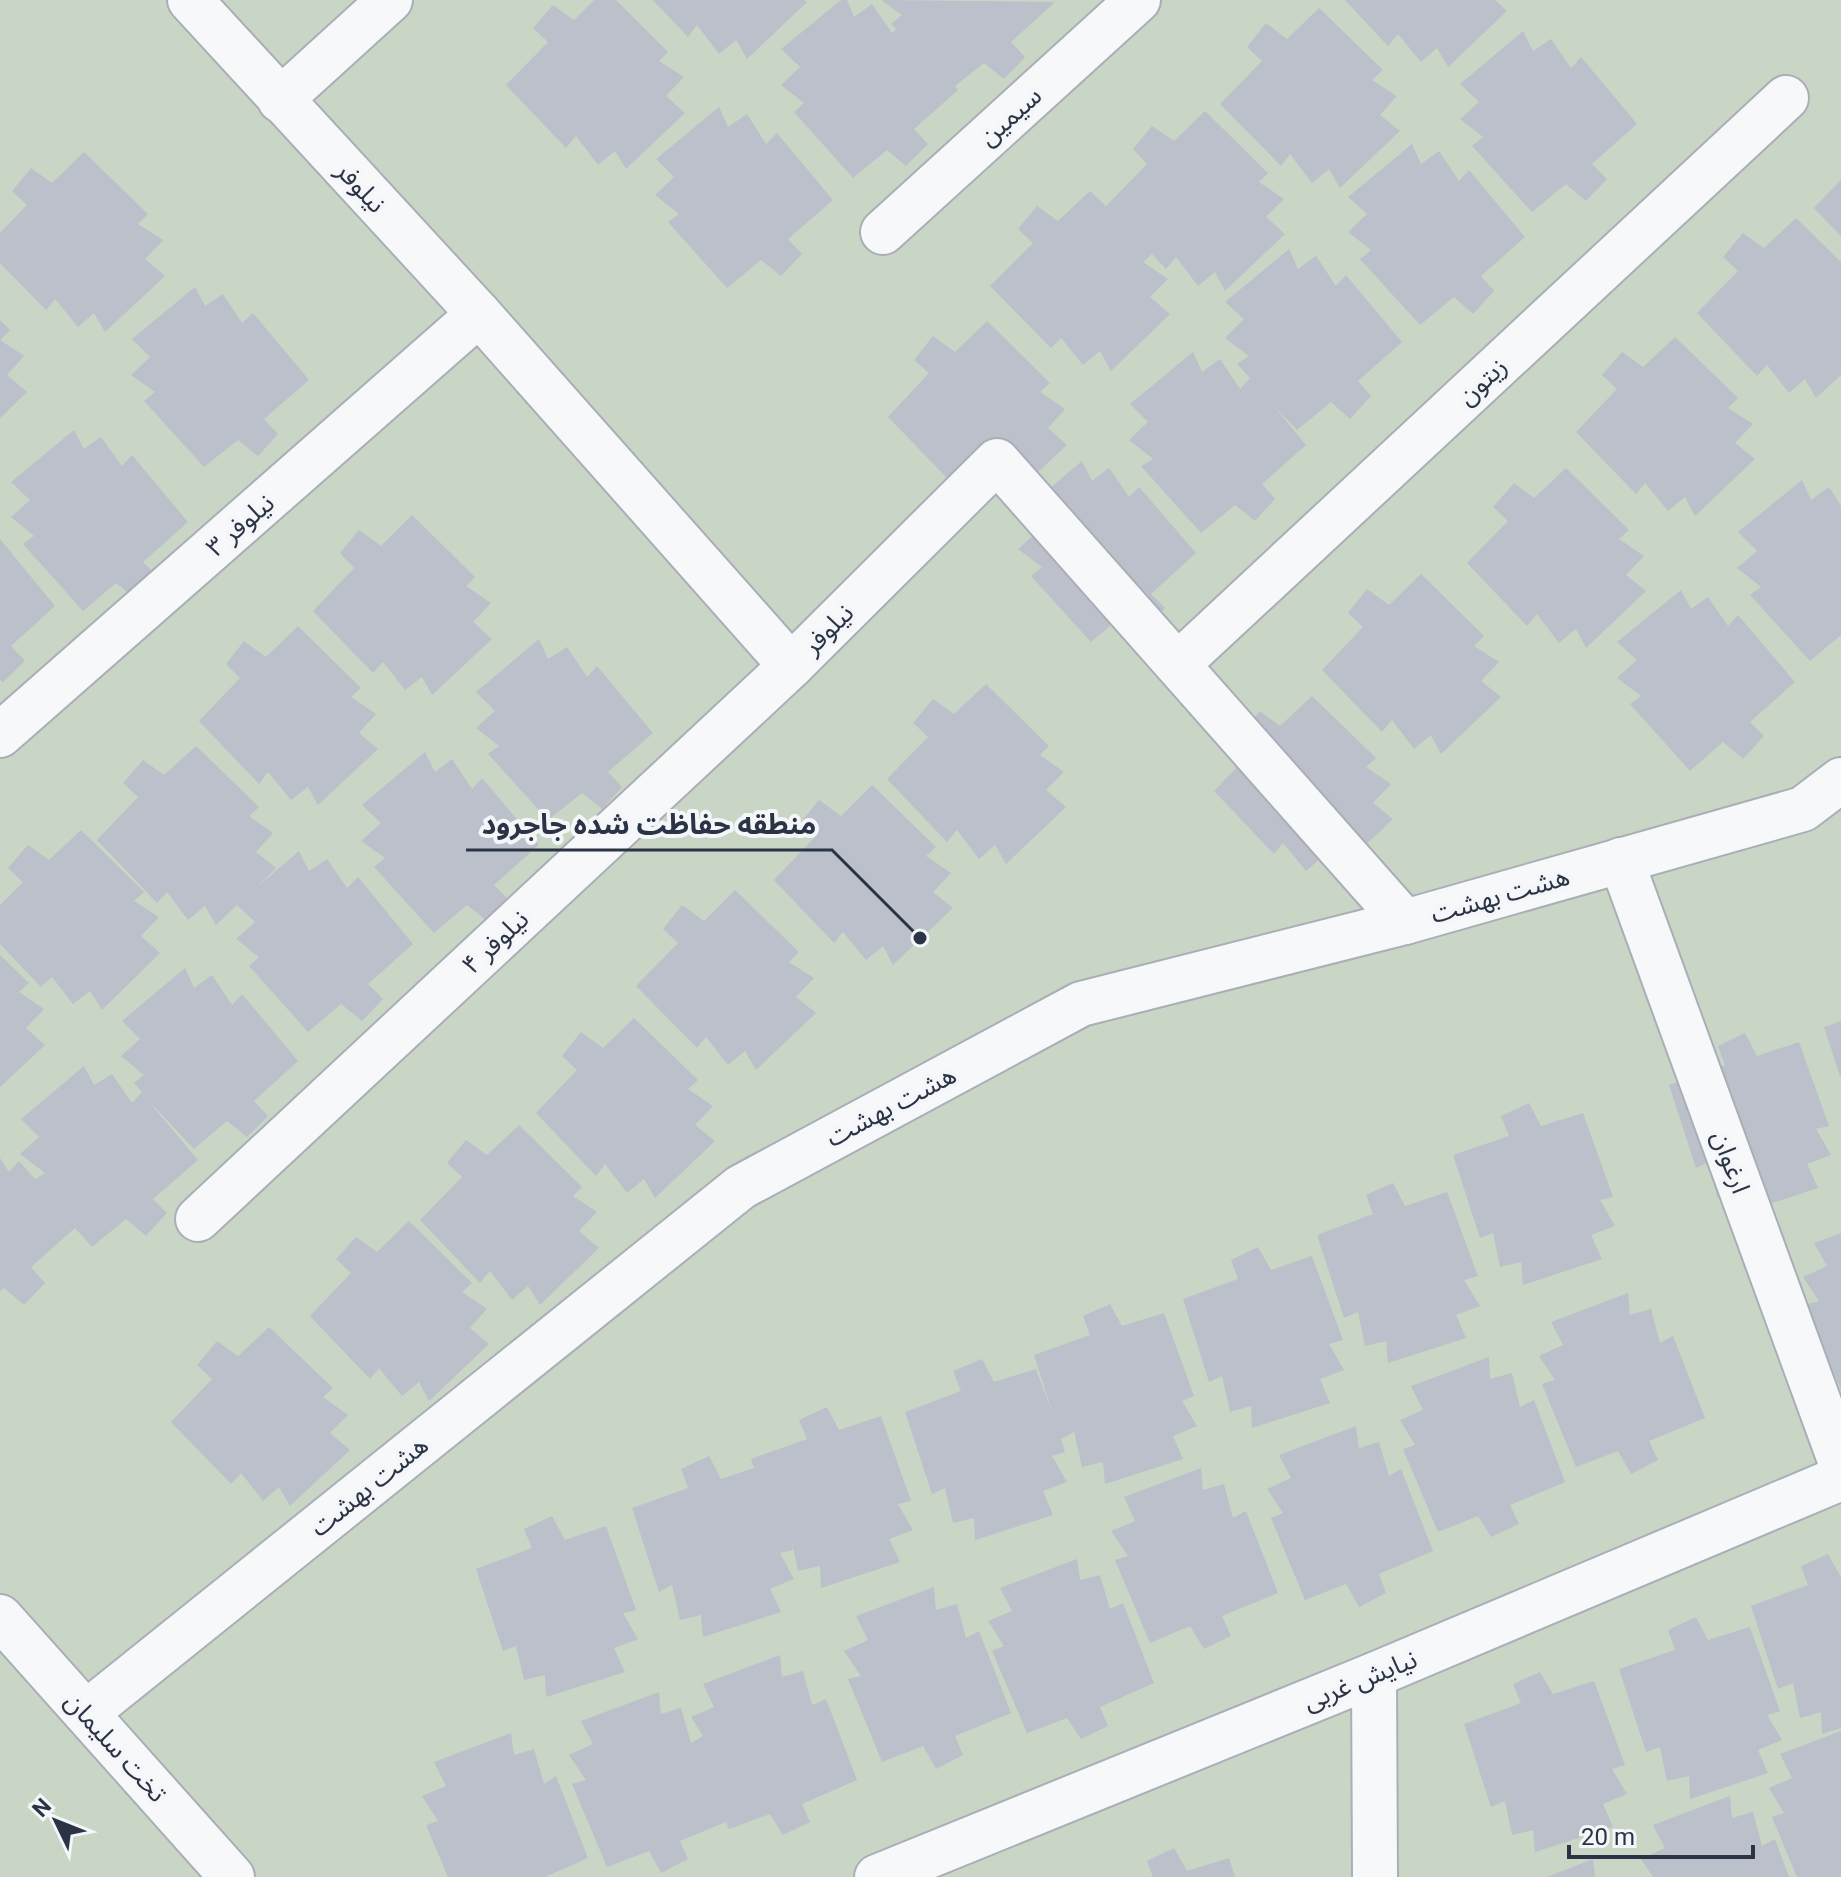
<svg xmlns="http://www.w3.org/2000/svg" width="1841" height="1877" viewBox="0 0 1841 1877" font-family="Roboto,'Noto Sans Arabic',sans-serif">
	<style>
		.green { fill: #c9d6c5 }
		.building { fill: #bbc0ca }
		.lines { fill: none; stroke-linecap: round; stroke-linejoin: round }
		.minor-casing { stroke: #a9aeb7; stroke-width: 48 }
		.minor { stroke: #f7f8fa; stroke-width: 44 }
		.labels { text-anchor: middle; stroke-width: 8; stroke-linejoin: round; paint-order: stroke }
		.street-label { font-size: 26px; fill: #2b3445; stroke: #f4f6f9 }
		.leader { fill: none; stroke: #2b3445; stroke-width: 3 }
		.callout-dot { fill: #2b3445; stroke: #f4f6f9; stroke-width: 3 }
		.callout-label { font-size: 28px; text-anchor: middle; font-weight: bold; fill: #2b3445; stroke: #f4f6f9; stroke-width: 8; stroke-linejoin: round; paint-order: stroke }
	</style>
	<rect width="100%" height="100%" fill="#e4e7ec"/>
	<rect class="green" x="0" y="0" width="1841" height="1877"/>
	<g class="building">
		<polygon points="594,0 616,0 668,52 659,61 684,77 666,96 685,113 626,169 615,151 598,165 576,136 566,148 506,85 548,42 533,28 553,5 574,20"/>
		<polygon points="653,0 804,0 807,2 747,59 736,40 719,54 697,25 688,37"/>
		<polygon points="841,0 847,0 854,17 872,4 892,33 896,29 891,24 902,15 881,0 1055,2 1011,42 1025,57 1004,79 984,63 955,86 958,90 914,129 928,144 906,166 887,150 853,178 794,112 804,103 781,85 800,67 781,49"/>
		<polygon points="1345,0 1495,0 1507,11 1448,67 1437,48 1421,62 1398,34 1388,46"/>
		<polygon points="1319,8 1383,70 1372,80 1397,96 1380,115 1400,131 1340,188 1329,169 1312,183 1290,154 1281,166 1220,104 1262,61 1247,47 1266,23 1287,39"/>
		<polygon points="1523,31 1533,51 1551,39 1571,68 1581,57 1637,124 1592,164 1607,179 1586,201 1566,184 1532,212 1472,146 1483,137 1460,119 1479,102 1460,84"/>
		<polygon points="719,107 728,127 747,114 766,144 777,133 833,200 788,239 802,254 781,276 761,260 727,288 668,222 679,214 655,195 674,177 656,159"/>
		<polygon points="1205,111 1268,173 1259,182 1284,199 1266,217 1285,234 1225,291 1215,272 1198,286 1176,257 1166,269 1152,254 1143,262 1168,279 1150,297 1170,314 1111,371 1100,351 1083,365 1061,338 1051,348 990,286 1033,243 1018,229 1037,206 1058,221 1090,191 1106,206 1147,164 1133,149 1152,126 1174,141"/>
		<polygon points="1412,144 1421,164 1439,151 1459,181 1469,170 1525,237 1481,276 1494,291 1473,314 1454,297 1420,325 1360,259 1371,250 1348,232 1367,214 1348,197"/>
		<polygon points="84,152 148,214 138,224 163,240 145,259 165,276 105,332 94,313 78,327 55,299 46,310 0,263 0,233 27,205 12,191 31,168 52,183"/>
		<polygon points="1841,180 1841,236 1814,208"/>
		<polygon points="1796,218 1841,262 1841,375 1816,398 1805,379 1789,393 1767,365 1757,376 1697,313 1738,271 1723,257 1743,233 1764,248"/>
		<polygon points="1289,249 1298,269 1316,256 1336,286 1346,275 1402,342 1358,381 1371,396 1350,419 1331,402 1297,430 1273,405 1306,445 1262,484 1275,499 1255,521 1235,505 1201,533 1141,466 1153,459 1129,440 1148,422 1130,404 1193,352 1202,372 1220,359 1240,389 1250,378 1237,364 1249,356 1225,338 1244,319 1225,302"/>
		<polygon points="195,287 205,306 223,294 242,323 253,313 309,380 264,419 278,434 258,456 238,440 204,467 144,401 155,392 131,375 150,357 132,339"/>
		<polygon points="0,320 10,330 0,340 24,356 7,375 27,392 0,418"/>
		<polygon points="987,321 1050,383 1040,392 1065,409 1048,428 1067,445 1007,501 997,482 980,496 957,468 948,479 888,417 929,373 914,360 933,336 955,352"/>
		<polygon points="1675,337 1738,398 1728,408 1753,424 1735,443 1755,459 1695,516 1685,497 1668,511 1645,483 1636,494 1576,432 1617,389 1602,375 1622,352 1643,367"/>
		<polygon points="74,430 84,449 101,437 122,466 132,455 188,522 143,562 158,577 136,599 116,583 83,611 23,544 34,536 11,517 30,500 11,482"/>
		<polygon points="1082,461 1092,481 1109,468 1129,497 1139,487 1196,553 1151,594 1165,608 1144,630 1124,614 1091,642 1031,576 1042,567 1018,549 1038,531 1019,514"/>
		<polygon points="1566,468 1629,530 1619,539 1644,556 1626,575 1646,591 1586,648 1576,629 1559,643 1537,614 1527,626 1467,563 1508,521 1493,507 1514,483 1534,498"/>
		<polygon points="1802,480 1811,500 1829,487 1841,506 1841,635 1810,661 1750,595 1761,587 1737,568 1757,551 1738,532"/>
		<polygon points="412,515 475,577 466,586 491,603 473,622 492,639 432,695 422,677 405,690 383,662 373,673 313,611 354,568 340,553 359,530 381,546"/>
		<polygon points="0,539 55,606 11,646 25,661 3,682 0,680"/>
		<polygon points="1421,574 1484,636 1474,646 1499,662 1481,681 1501,697 1441,754 1431,735 1414,749 1392,720 1382,732 1322,670 1363,627 1348,613 1367,589 1389,605"/>
		<polygon points="1681,590 1691,609 1708,597 1728,626 1738,615 1795,682 1750,722 1764,736 1743,759 1723,742 1690,771 1630,704 1641,696 1617,678 1637,660 1617,642"/>
		<polygon points="298,626 361,688 351,697 376,714 359,733 378,749 318,805 308,787 291,800 268,772 259,784 199,721 240,678 226,664 244,641 266,657"/>
		<polygon points="539,639 548,659 567,647 587,677 597,666 653,733 608,772 622,787 602,809 582,793 548,820 488,754 499,746 476,728 495,711 476,692"/>
		<polygon points="986,684 1049,746 1040,755 1064,772 1046,790 1066,807 1006,864 995,845 979,859 957,830 947,842 887,779 928,737 913,723 933,699 954,714"/>
		<polygon points="1312,696 1376,758 1366,767 1391,784 1373,803 1393,819 1333,876 1322,857 1306,871 1283,843 1274,854 1214,791 1255,749 1240,735 1260,711 1280,726"/>
		<polygon points="196,746 259,807 249,816 273,833 256,852 276,868 257,887 299,851 309,871 327,859 347,888 358,877 413,944 368,984 383,999 362,1021 341,1004 308,1032 249,966 259,957 236,939 255,922 237,905 216,925 205,906 188,920 167,892 157,903 97,840 138,797 123,783 143,760 164,775"/>
		<polygon points="425,752 435,772 452,759 472,789 482,778 539,845 494,885 509,900 488,922 467,905 434,933 374,867 385,858 361,841 381,823 362,805"/>
		<polygon points="872,785 936,847 926,856 951,873 933,892 953,908 893,965 883,946 866,960 843,932 834,943 774,880 815,837 800,823 819,800 841,816"/>
		<polygon points="81,830 144,892 134,901 159,917 141,936 160,953 102,1010 90,991 73,1004 52,977 41,987 0,944 0,905 23,882 8,868 28,845 49,860"/>
		<polygon points="735,890 799,952 789,962 814,978 796,997 816,1013 756,1070 745,1051 728,1065 706,1037 697,1048 636,986 678,943 663,929 682,905 704,921"/>
		<polygon points="0,955 29,983 19,992 44,1009 26,1028 45,1045 0,1087"/>
		<polygon points="185,968 194,988 212,975 232,1005 242,994 298,1061 254,1101 268,1116 247,1137 227,1121 194,1149 145,1097 198,1160 153,1199 167,1213 146,1236 126,1219 92,1247 75,1228 31,1267 45,1283 24,1305 4,1288 0,1291 0,1158 9,1172 19,1161 35,1179 45,1173 20,1154 39,1137 21,1119 84,1066 94,1085 112,1074 132,1103 142,1092 134,1083 144,1075 121,1056 140,1039 122,1021"/>
		<polygon points="634,1018 698,1080 688,1089 713,1106 695,1125 715,1141 655,1198 644,1179 627,1193 605,1164 596,1176 536,1113 577,1070 562,1056 581,1032 603,1048"/>
		<polygon points="1841,1021 1841,1076 1840,1076 1824,1027"/>
		<polygon points="1745,1033 1757,1056 1799,1042 1829,1126 1816,1129 1831,1155 1807,1164 1818,1188 1739,1214 1738,1192 1717,1197 1709,1162 1696,1168 1669,1085 1725,1065 1718,1046"/>
		<polygon points="1529,1103 1541,1126 1583,1113 1613,1197 1600,1200 1615,1226 1591,1235 1602,1259 1523,1285 1521,1262 1500,1267 1493,1233 1480,1238 1453,1155 1509,1136 1501,1116"/>
		<polygon points="519,1125 582,1187 573,1196 597,1212 579,1231 599,1248 540,1305 528,1286 512,1300 490,1271 480,1283 420,1220 462,1177 447,1163 466,1140 487,1155"/>
		<polygon points="1393,1183 1405,1206 1447,1192 1478,1276 1464,1280 1480,1306 1456,1315 1466,1338 1388,1363 1386,1341 1365,1346 1358,1312 1344,1318 1317,1235 1373,1214 1366,1195"/>
		<polygon points="409,1221 472,1283 462,1292 487,1309 470,1328 489,1344 429,1401 419,1382 402,1396 379,1368 370,1379 310,1316 351,1273 336,1259 356,1237 377,1252"/>
		<polygon points="1841,1233 1841,1390 1805,1305 1819,1301 1803,1277 1827,1266 1814,1243"/>
		<polygon points="1258,1247 1271,1270 1312,1256 1343,1340 1329,1344 1344,1370 1320,1379 1330,1403 1252,1428 1251,1406 1230,1412 1222,1376 1209,1382 1183,1299 1238,1279 1231,1260"/>
		<polygon points="1628,1293 1630,1315 1651,1309 1660,1343 1673,1336 1705,1418 1649,1441 1658,1460 1631,1474 1618,1451 1576,1467 1542,1384 1555,1380 1539,1356 1563,1345 1551,1322"/>
		<polygon points="1110,1304 1122,1326 1164,1313 1194,1396 1182,1401 1197,1426 1173,1436 1183,1459 1105,1484 1103,1462 1082,1467 1074,1432 1061,1439 1065,1452 1052,1456 1067,1482 1043,1491 1053,1515 975,1540 974,1518 953,1523 945,1488 932,1494 905,1412 961,1391 953,1371 982,1359 994,1382 1036,1369 1053,1415 1034,1355 1090,1335 1083,1316"/>
		<polygon points="269,1327 333,1388 323,1397 348,1415 330,1433 350,1450 290,1506 279,1487 263,1501 241,1473 231,1484 171,1422 212,1379 197,1365 217,1341 238,1356"/>
		<polygon points="1489,1357 1490,1379 1512,1373 1520,1407 1534,1400 1565,1482 1510,1505 1519,1524 1491,1537 1478,1516 1438,1532 1403,1449 1415,1445 1400,1420 1423,1410 1411,1386"/>
		<polygon points="827,1407 839,1430 881,1416 911,1501 898,1504 913,1530 889,1539 900,1562 821,1588 820,1566 798,1571 791,1537 793,1550 780,1553 794,1579 770,1589 781,1612 703,1637 701,1615 680,1620 672,1585 659,1592 632,1508 688,1488 681,1469 709,1456 721,1479 754,1468 751,1459 807,1439 799,1420"/>
		<polygon points="1356,1426 1359,1448 1379,1442 1389,1476 1401,1469 1433,1551 1379,1574 1386,1593 1359,1607 1346,1584 1305,1600 1271,1518 1283,1513 1267,1489 1291,1478 1279,1455"/>
		<polygon points="1201,1468 1203,1490 1224,1484 1233,1518 1246,1511 1278,1593 1222,1616 1231,1636 1204,1649 1190,1626 1150,1643 1115,1560 1128,1556 1111,1531 1135,1521 1124,1497"/>
		<polygon points="552,1516 565,1540 606,1526 636,1610 623,1613 638,1639 614,1648 625,1672 546,1697 545,1675 524,1680 516,1646 503,1651 476,1569 532,1548 524,1529"/>
		<polygon points="1828,1554 1841,1577 1841,1728 1822,1734 1821,1712 1800,1718 1793,1683 1778,1689 1751,1606 1808,1585 1801,1566"/>
		<polygon points="1077,1559 1080,1580 1100,1575 1110,1609 1123,1603 1154,1683 1100,1707 1108,1726 1081,1739 1067,1718 1027,1733 992,1651 1004,1646 988,1621 1012,1611 1000,1588"/>
		<polygon points="934,1587 936,1610 957,1604 966,1638 979,1631 1011,1713 955,1736 963,1755 936,1769 923,1746 882,1762 848,1679 861,1676 844,1651 868,1640 856,1616"/>
		<polygon points="1696,1617 1708,1640 1750,1627 1780,1711 1767,1715 1782,1740 1758,1750 1768,1773 1690,1799 1689,1776 1667,1781 1660,1747 1646,1752 1619,1669 1675,1650 1668,1630"/>
		<polygon points="780,1655 782,1677 803,1671 812,1705 826,1699 857,1780 802,1804 810,1822 783,1835 770,1814 729,1829 726,1822 680,1841 688,1859 661,1873 649,1851 607,1867 572,1784 586,1780 569,1755 593,1744 581,1721 659,1692 661,1714 681,1708 691,1743 703,1736 691,1717 714,1707 703,1684"/>
		<polygon points="1540,1672 1553,1694 1594,1681 1625,1765 1612,1769 1627,1794 1603,1804 1613,1827 1535,1852 1533,1830 1512,1835 1505,1801 1491,1807 1464,1724 1521,1703 1513,1684"/>
		<polygon points="1841,1731 1841,1877 1797,1877 1772,1817 1784,1813 1769,1788 1792,1778 1780,1754"/>
		<polygon points="511,1733 514,1755 534,1749 544,1784 556,1776 588,1858 545,1877 448,1877 426,1825 438,1821 422,1796 446,1786 434,1762"/>
		<polygon points="1730,1796 1732,1818 1753,1812 1762,1846 1775,1839 1789,1877 1653,1877 1641,1859 1665,1848 1653,1825"/>
		<polygon points="1174,1848 1187,1871 1229,1858 1235,1877 1153,1877 1147,1861"/>
		<polygon points="1593,1859 1595,1877 1547,1877"/>
	</g>
	<g class="lines">
		<g class="minor-casing">
			<g id="minor">
				<polyline points="190,0 479,314 791,666"/>
				<polyline points="280,100 390,0"/>
				<polyline points="883,232 1138,0"/>
				<polyline points="1178,664 1786,98"/>
				<polyline points="0,735 479,314"/>
				<polyline points="1621,860 1841,1463"/>
				<polyline points="198,1219 791,666 997,461 1405,922"/>
				<polyline points="0,1617 232,1877"/>
				<polyline points="1374,1675 1375,1877"/>
				<polyline points="86,1713 741,1187 1081,1004 1405,922 1803,809 1841,780"/>
				<polyline points="877,1877 1374,1675 1841,1478"/>
			</g>
		</g>
		<use href="#minor" class="minor"/>
	</g>
	<g class="labels">
		<g class="street-label">
			<text transform="translate(1010 116) rotate(-42)" y="9">سیمین</text>
			<text transform="translate(361 187) rotate(47)" y="9">نیلوفر</text>
			<text transform="translate(1482 381) rotate(-43)" y="9">زیتون</text>
			<text transform="translate(240 525) rotate(-41)" y="9">نیلوفر ۳</text>
			<text transform="translate(828 629) rotate(-45)" y="9">نیلوفر</text>
			<text transform="translate(1500 895) rotate(-16)" y="9">هشت بهشت</text>
			<text transform="translate(495 942) rotate(-43)" y="9">نیلوفر ۴</text>
			<text transform="translate(891 1106) rotate(-28)" y="9">هشت بهشت</text>
			<text transform="translate(1731 1162) rotate(70)" y="9">ارغوان</text>
			<text transform="translate(369 1486) rotate(-39)" y="9">هشت بهشت</text>
			<text transform="translate(1360 1680) rotate(-22)" y="9">نیایش غربی</text>
			<text transform="translate(116 1747) rotate(48)" y="9">تخت سلیمان</text>
		</g>
	</g>
	<path class="leader" d="M920 938L832 850H466"/>
	<circle class="callout-dot" cx="920" cy="938" r="8"/>
	<g class="callout-label">
		<text x="649" y="834">منطقه حفاظت شده جاجرود</text>
	</g>
	<g transform="translate(56 1821) rotate(313)" stroke="#f4f6f9" stroke-width="6" paint-order="stroke">
	<path d="M0-6L14 30L0 20L-14 30Z" fill="#2b3445"/>
	<text y="-12" font-size="22" font-weight="bold" text-anchor="middle" fill="#2b3445">N</text>
	</g>
	<path d="M1569 1845v12h184v-12" fill="none" stroke="#2b3445" stroke-width="4"/>
	<text x="1581" y="1845" font-size="24" fill="#2b3445" stroke="#f4f6f9" stroke-width="6" paint-order="stroke">20 m</text>
</svg>
